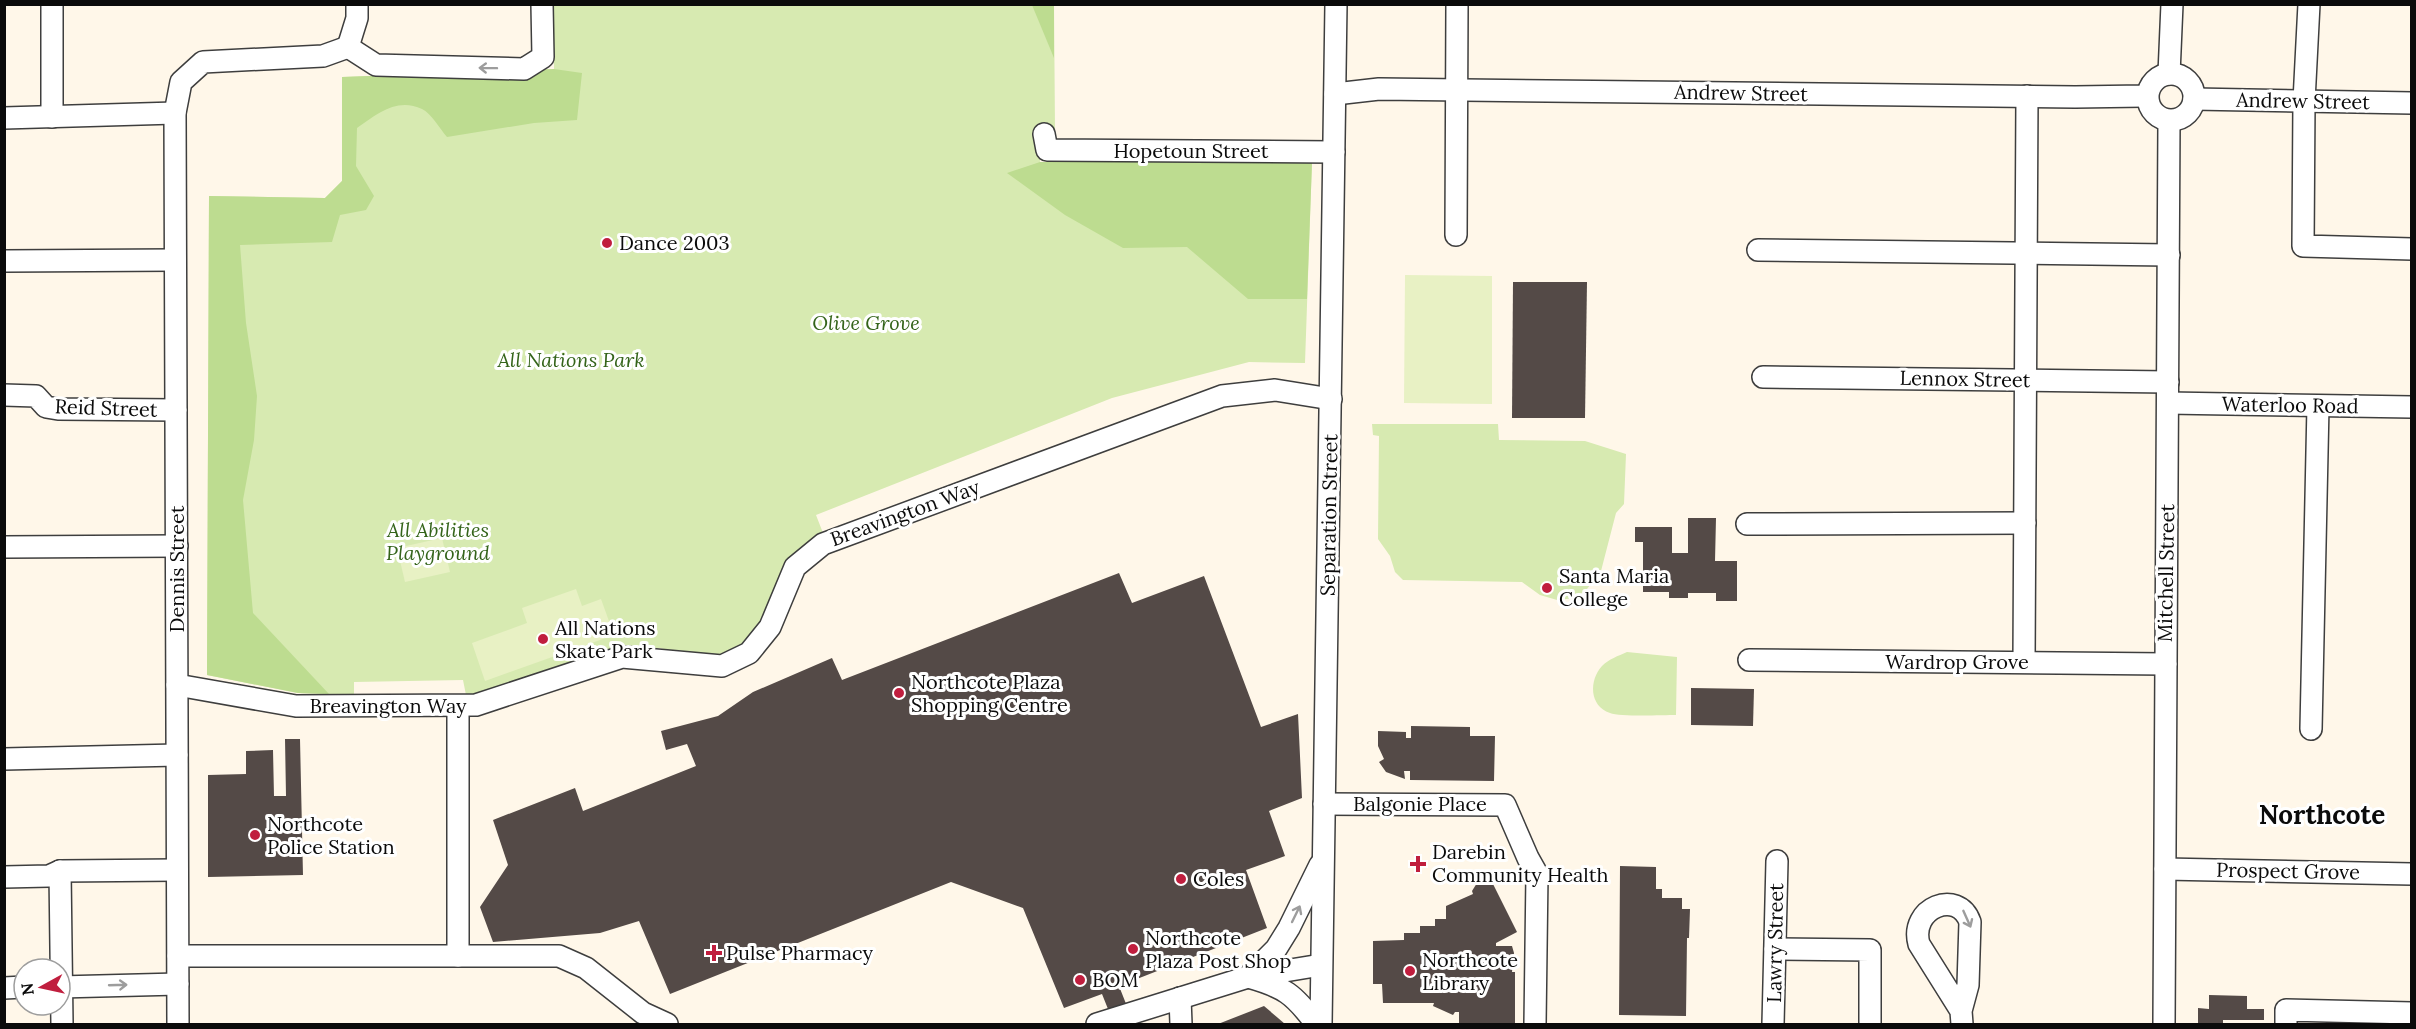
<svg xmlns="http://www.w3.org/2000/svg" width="2416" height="1029" viewBox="0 0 2416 1029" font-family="Lora,serif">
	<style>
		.green { fill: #d7eab1 }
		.forest { fill: #bddc90 }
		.pitch { fill: #e8f1c4 }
		.building { fill: #544a47 }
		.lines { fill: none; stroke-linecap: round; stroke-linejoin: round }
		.minor-casing { stroke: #3e3e3e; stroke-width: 24 }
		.minor { stroke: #fff; stroke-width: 21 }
		.oneway { stroke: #9d9d9d }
		.poi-dot { fill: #c01e3e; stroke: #fff; stroke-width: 2 }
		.labels { text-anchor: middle; stroke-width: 6; stroke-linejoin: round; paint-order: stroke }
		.street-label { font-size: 20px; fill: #0b0b0b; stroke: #fff }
		.poi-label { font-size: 20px; fill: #0b0b0b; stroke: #fff; text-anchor: start }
		.park-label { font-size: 20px; font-style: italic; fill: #34641a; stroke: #fff }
		.district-label { font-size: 26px; font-weight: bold; fill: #0b0b0b; stroke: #fff }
	</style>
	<rect width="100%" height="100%" fill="#fff7e9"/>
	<g class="green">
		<polygon points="554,5 1054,5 1055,130 1039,131 1040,162 1312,162 1305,363 1249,362 1112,398 816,515 823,533 787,564 765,623 741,648 703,659 660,648 611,652 488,694 466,695 463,680 354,682 354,695 298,693 207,675 209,196 325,198 342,181 342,77 554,69"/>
		<polygon points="1372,424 1498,424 1499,440 1585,441 1626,454 1624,504 1616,513 1601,571 1587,589 1576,598 1557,600 1540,595 1522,582 1403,580 1395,572 1390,556 1378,539 1379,436 1373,435"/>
		<path d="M1627,652L1677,657L1676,715C1663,715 1620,717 1610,713C1589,706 1589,680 1602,666C1609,659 1618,656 1627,652Z"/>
	</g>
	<g class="forest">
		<polygon points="1032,5 1054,5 1054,58"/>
		<path d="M554,69L582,73L577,120L534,123L447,137C440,129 431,113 422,109C397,97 377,114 357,128L356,166L374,196L366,210L340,215L332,242L240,245L246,323L257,396L254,440L243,500L253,613L329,694L298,693L207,675L209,196L325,198L342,181V77Z"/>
		<polygon points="1040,162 1312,162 1307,299 1248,299 1187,247 1123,248 1065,215 1007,173"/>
	</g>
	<g class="pitch">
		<polygon points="1405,275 1492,276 1492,404 1404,403"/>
		<polygon points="442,538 450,572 405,582 397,548"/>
		<polygon points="576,589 582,606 601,599 614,635 485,681 472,643 527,623 522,608"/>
	</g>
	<g class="building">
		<polygon points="1513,282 1587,282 1585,418 1512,418"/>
		<polygon points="1688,518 1716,518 1715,561 1737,561 1737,601 1716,601 1716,593 1688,593 1688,598 1669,598 1669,592 1643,592 1643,542 1635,542 1635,527 1672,527 1672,553 1688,553"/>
		<polygon points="1119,573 1132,603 1204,576 1261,727 1298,714 1302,798 1269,811 1285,856 1246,870 1267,928 1119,986 1134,1024 1114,1024 1102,994 1064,1008 1023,908 951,882 670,994 639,921 600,933 493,942 480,907 508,865 493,820 575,788 583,811 696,766 687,744 666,750 661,731 718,716 753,692 832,658 842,680"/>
		<polygon points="1691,688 1754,689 1753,726 1691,725"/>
		<polygon points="1411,726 1470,727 1470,736 1495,736 1494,781 1410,780 1410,771 1404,771 1405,779 1386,772 1379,762 1384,759 1378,746 1378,731 1406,732 1406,738 1411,738"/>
		<polygon points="285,739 300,739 303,875 208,877 208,775 246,774 246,751 273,750 274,796 286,796"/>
		<polygon points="1620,866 1656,867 1656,889 1662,889 1662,898 1682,898 1682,909 1690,909 1689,938 1687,938 1686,1016 1619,1015"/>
		<polygon points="1491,880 1517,932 1496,943 1496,946 1512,946 1514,953 1512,972 1515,972 1515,1024 1459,1024 1459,1012 1455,1012 1453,1015 1433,1006 1434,1003 1383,1003 1382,984 1373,984 1373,941 1404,940 1404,933 1420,933 1420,926 1435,926 1435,919 1446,919 1446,906 1473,894 1472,891 1477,883"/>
		<polygon points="2209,995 2247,996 2247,1009 2264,1009 2264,1020 2223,1020 2223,1024 2198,1024 2198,1008 2209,1009"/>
		<polygon points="1264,1006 1285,1024 1218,1024"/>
	</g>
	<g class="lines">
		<g class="minor-casing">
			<g id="minor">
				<polyline points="52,4 52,117"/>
				<polyline points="2309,4 2304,101 2303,246 2412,249"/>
				<polyline points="348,47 376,65 524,69 543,57 542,4"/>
				<polyline points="348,47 357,18 357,4"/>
				<circle cx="2171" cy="97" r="23"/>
				<polyline points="2169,74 2172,4"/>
				<polyline points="1335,94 1379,89 2075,97 2144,96 2147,94"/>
				<polyline points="2194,99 2412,103"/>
				<polyline points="4,118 175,113"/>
				<polyline points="1044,134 1047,150 1334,152"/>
				<polyline points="1456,235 1457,4"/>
				<polyline points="1758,250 2169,255"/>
				<polyline points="4,261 175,260"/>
				<polyline points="1763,377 2168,382"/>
				<polyline points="4,395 36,396 46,407 58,409 176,410"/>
				<polyline points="2168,403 2412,407"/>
				<polyline points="1747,524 2025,523"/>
				<polyline points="4,547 177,546"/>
				<polyline points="1749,660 2166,664"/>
				<polyline points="2024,662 2027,96"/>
				<polyline points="177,685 296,706 476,705 622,657 722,666 749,653 770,627 795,567 823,544 1222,396 1275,390 1331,399"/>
				<polyline points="458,706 458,956"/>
				<polyline points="2311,729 2318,406"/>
				<polyline points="4,759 177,755"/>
				<polyline points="1324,804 1505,805 1528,858 1537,874 1535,1024"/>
				<polyline points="2165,869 2412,874"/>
				<polyline points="60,871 62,1024"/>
				<polyline points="4,877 49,876 60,871 177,870"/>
				<polyline points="1775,949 1870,950 1870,1024"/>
				<polyline points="178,956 559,956 586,968 643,1013 667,1024"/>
				<polyline points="60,987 178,984"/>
				<polyline points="4,988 24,987"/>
				<polyline points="1180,998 1181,1024"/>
				<path d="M1961,1011L1919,944C1909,908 1958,888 1970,922L1968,985L1961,1011L1962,1024"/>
				<polyline points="178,1024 175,113 181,82 203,62 323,56 348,47"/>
				<polyline points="1097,1024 1248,977 1321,965"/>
				<path d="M1316,1024C1294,994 1284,987 1248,977L1276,949L1289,928L1320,865"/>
				<polyline points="1321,1024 1336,4"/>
				<polyline points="1773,1024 1777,861"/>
				<polyline points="2164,1024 2169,121"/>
				<polyline points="2286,1024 2286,1010 2412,1013"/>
			</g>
		</g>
		<use href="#minor" class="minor"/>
	</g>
	<defs><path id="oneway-shaft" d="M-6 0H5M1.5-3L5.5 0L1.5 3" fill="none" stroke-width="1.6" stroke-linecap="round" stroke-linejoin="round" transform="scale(1.5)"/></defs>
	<g class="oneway">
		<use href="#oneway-shaft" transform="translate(488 68) rotate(-179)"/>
		<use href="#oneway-shaft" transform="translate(1296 914) rotate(-64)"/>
		<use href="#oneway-shaft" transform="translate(1967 919) rotate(66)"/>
		<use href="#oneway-shaft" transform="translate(118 985) rotate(-2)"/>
	</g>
	<g class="poi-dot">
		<circle cx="607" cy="243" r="6"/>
		<circle cx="1547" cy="588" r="6"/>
		<circle cx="543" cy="639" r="6"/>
		<circle cx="899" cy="693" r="6"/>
		<circle cx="255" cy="835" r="6"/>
		<path d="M1415 855h6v6h6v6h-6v6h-6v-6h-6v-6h6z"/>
		<circle cx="1181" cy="879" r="6"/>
		<circle cx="1133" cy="949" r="6"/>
		<path d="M711 944h6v6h6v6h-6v6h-6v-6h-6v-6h6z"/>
		<circle cx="1410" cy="971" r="6"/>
		<circle cx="1080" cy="980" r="6"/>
	</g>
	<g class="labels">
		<g class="street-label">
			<text transform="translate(1741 93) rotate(1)" y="7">Andrew Street</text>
			<text transform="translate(2303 101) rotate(1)" y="7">Andrew Street</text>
			<text x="1191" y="158">Hopetoun Street</text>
			<text transform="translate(1965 379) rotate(1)" y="7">Lennox Street</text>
			<text transform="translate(2290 405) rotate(1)" y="7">Waterloo Road</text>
			<text transform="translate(106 408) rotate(2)" y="7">Reid Street</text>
			<text transform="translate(905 513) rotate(-20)" y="7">Breavington Way</text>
			<text transform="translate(1329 515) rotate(-89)" y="7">Separation Street</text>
			<text transform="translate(177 569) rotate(-90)" y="7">Dennis Street</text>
			<text transform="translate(2166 573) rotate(-89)" y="7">Mitchell Street</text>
			<text x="1957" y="669">Wardrop Grove</text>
			<text x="388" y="713">Breavington Way</text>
			<text x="1420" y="811">Balgonie Place</text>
			<text transform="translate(2288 871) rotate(1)" y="7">Prospect Grove</text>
			<text transform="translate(1775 943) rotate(-89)" y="7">Lawry Street</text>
		</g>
		<g class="poi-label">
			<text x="619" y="250">Dance 2003</text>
			<text x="1559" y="583">Santa Maria<tspan x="1559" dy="23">College</tspan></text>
			<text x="555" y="635">All Nations<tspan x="555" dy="23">Skate Park</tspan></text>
			<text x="911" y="689">Northcote Plaza<tspan x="911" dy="23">Shopping Centre</tspan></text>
			<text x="267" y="831">Northcote<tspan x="267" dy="23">Police Station</tspan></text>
			<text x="1432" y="859">Darebin<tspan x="1432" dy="23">Community Health</tspan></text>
			<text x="1193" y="886">Coles</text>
			<text x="1145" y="945">Northcote<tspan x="1145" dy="23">Plaza Post Shop</tspan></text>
			<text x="726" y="960">Pulse Pharmacy</text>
			<text x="1422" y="967">Northcote<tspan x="1422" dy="23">Library</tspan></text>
			<text x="1092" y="987">BOM</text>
		</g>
		<g class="park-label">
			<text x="866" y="330">Olive Grove</text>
			<text x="571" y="367">All Nations Park</text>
			<text x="438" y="537">All Abilities<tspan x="438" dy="23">Playground</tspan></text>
		</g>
		<g class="district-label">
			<text x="2322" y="824">Northcote</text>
		</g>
	</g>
	<rect width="2416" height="1029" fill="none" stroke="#0b0b0b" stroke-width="12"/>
	<g transform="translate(42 987) rotate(262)"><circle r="28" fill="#ffffff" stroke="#9d9d9d" stroke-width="1.5"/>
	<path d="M0-4.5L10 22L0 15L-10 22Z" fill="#c01e3e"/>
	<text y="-9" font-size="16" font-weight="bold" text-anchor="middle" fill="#0b0b0b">N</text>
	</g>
</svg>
